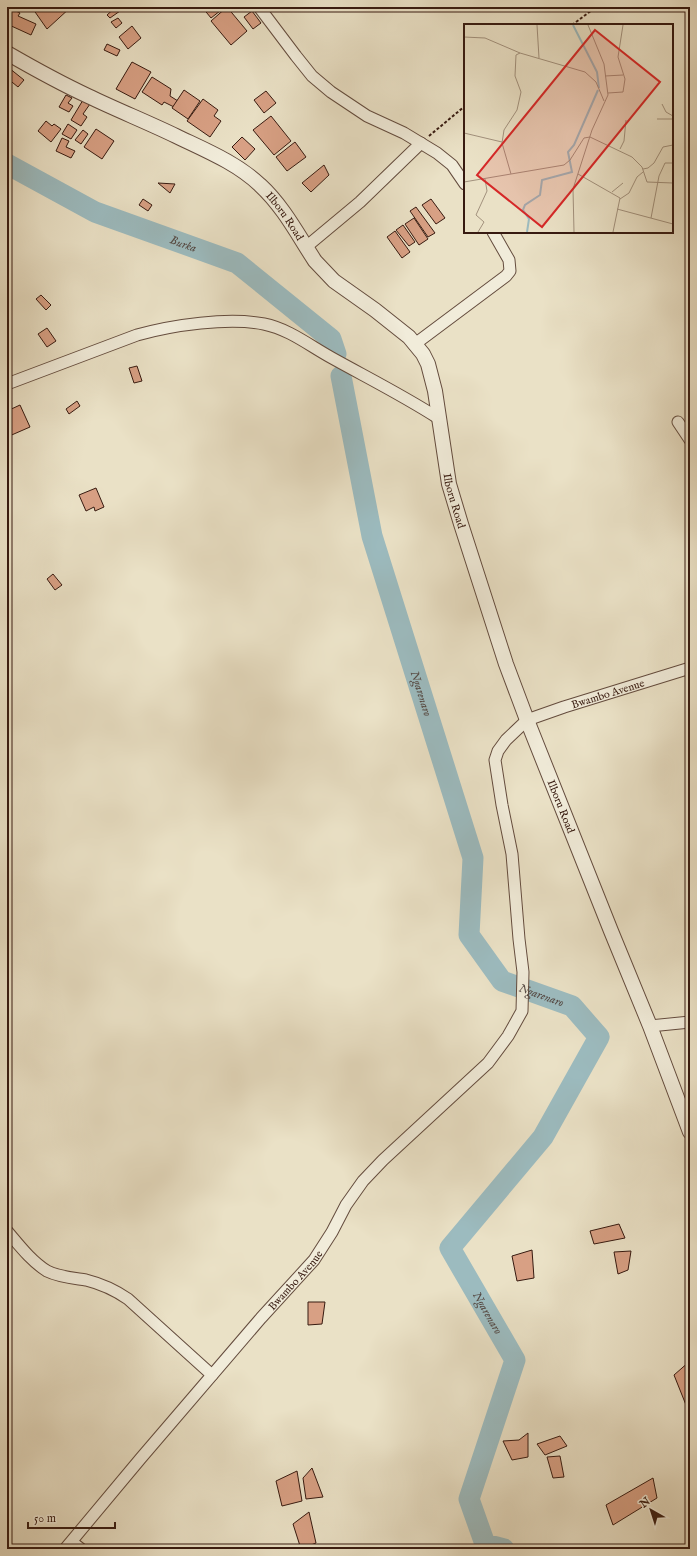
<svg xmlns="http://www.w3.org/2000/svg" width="697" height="1556" viewBox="0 0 697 1556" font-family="'IM FELL English',serif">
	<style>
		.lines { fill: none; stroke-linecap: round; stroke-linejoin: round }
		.river { stroke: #9cbbbf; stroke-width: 21 }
		.building { fill: #d8a084; stroke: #371a10 }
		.minor-casing { stroke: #644c3e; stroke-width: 13 }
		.tertiary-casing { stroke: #644c3e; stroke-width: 16 }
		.path { stroke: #371a10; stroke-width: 2; stroke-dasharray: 3 2; stroke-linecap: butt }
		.minor { stroke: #f1ecda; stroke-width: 11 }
		.tertiary { stroke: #f1ecda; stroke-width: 14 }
		.labels { text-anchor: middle; stroke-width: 4; stroke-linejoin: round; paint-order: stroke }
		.street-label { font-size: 11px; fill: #371a10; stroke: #f1ecda }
		.water-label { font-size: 12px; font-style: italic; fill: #554a45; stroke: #f1ecda }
		.inset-river { fill: none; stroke: #9cbbbf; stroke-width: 2 }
		.inset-road { fill: none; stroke: #a2917d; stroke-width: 1 }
		.view { fill: #d62828; fill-opacity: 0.15; stroke: #d62828; stroke-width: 2 }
		.inset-edge { fill: none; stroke: #371a10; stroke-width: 2 }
	</style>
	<rect width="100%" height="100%" fill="#eae1c6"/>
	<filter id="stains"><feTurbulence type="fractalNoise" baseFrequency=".005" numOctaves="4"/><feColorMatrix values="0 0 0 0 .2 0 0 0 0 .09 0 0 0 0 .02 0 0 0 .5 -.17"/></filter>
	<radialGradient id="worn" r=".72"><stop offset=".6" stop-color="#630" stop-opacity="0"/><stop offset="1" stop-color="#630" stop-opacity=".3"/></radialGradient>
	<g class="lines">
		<g class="river">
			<path id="s1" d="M7,164L95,212L237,263L331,339L336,354"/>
			<path id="s2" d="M341,376L372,536L473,858L469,935L502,981L572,1006L599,1037L543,1137L450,1248L515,1360L469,1499L485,1544L504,1549"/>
		</g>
	</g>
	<g class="building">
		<polygon points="35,7 71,7 47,29 33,9"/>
		<polygon points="116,7 118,7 120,11 110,18 107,15"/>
		<polygon points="202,7 225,7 211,18"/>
		<polygon points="227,7 247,31 231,45 211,21"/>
		<polygon points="12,9 20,13 18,16 36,24 31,35 7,24 7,12 11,12"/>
		<polygon points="252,11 261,23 253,29 244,17"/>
		<polygon points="118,18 122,23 116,28 111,22"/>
		<polygon points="132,26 141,38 128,49 119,37"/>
		<polygon points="107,44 120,50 117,56 104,50"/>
		<polygon points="132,62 151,72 135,99 116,89"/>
		<polygon points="9,68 24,80 18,87 7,78 7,71"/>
		<polygon points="152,77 171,89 170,96 178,101 174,107 164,102 162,105 142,92"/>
		<polygon points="184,90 200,101 188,119 172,108"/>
		<polygon points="266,91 276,103 264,113 254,100"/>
		<polygon points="66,95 72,98 68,103 73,106 69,112 59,107"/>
		<polygon points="203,99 218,110 214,116 221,121 210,137 187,121"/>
		<polygon points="83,100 90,104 83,114 87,117 81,126 71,120"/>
		<polygon points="271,116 291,141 274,155 253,130"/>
		<polygon points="46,121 52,126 54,124 61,129 51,142 38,131"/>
		<polygon points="68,124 77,130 71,139 62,134"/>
		<polygon points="96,129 114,141 102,159 84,147"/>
		<polygon points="83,130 88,134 81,144 75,140"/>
		<polygon points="242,137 255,149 245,160 232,147"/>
		<polygon points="62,138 69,141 66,147 75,151 71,158 56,151"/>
		<polygon points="295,142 306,157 287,171 276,157"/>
		<polygon points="324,165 329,175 311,192 302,183"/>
		<polygon points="158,183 175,184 170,193"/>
		<polygon points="143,199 152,205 148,211 139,205"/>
		<polygon points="431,199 445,218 436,224 422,205"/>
		<polygon points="416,207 435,233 428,237 410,211"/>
		<polygon points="414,218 428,239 419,245 405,224"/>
		<polygon points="403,225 415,242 409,246 396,230"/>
		<polygon points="395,231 410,252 402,258 387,237"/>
		<polygon points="41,295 51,305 46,310 36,299"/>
		<polygon points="47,328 56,341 47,347 38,334"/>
		<polygon points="137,366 142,381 134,383 129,368"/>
		<polygon points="77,401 80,406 69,414 66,409"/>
		<polygon points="20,405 30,427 7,437 7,411"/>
		<polygon points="96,488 104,507 95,511 94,507 86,511 79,495"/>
		<polygon points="53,574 62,585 55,590 47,579"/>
		<polygon points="619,1224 625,1238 594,1244 590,1231"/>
		<polygon points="532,1250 534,1278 517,1281 512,1256"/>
		<polygon points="631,1251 628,1270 618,1274 614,1252"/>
		<polygon points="308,1302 325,1302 322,1324 308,1325"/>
		<polygon points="690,1361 690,1403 686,1405 674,1375"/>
		<polygon points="528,1433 528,1457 512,1460 503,1441 519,1440"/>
		<polygon points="560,1436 567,1446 545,1455 537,1444"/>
		<polygon points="560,1456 564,1477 553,1478 547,1457"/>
		<polygon points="312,1468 323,1497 306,1499 303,1478"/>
		<polygon points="297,1471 302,1501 282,1506 276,1481"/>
		<polygon points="653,1478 657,1498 613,1525 606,1505"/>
		<polygon points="309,1512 316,1543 301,1549 293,1524"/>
	</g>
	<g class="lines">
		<g class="minor-casing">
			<g id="minor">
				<polyline points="259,7 296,56 312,76 331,92 367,116 404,133 437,153 452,165 465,184"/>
				<polyline points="306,247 360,202 421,143"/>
				<polyline points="415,344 506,276 510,271 509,260 493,232"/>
				<path d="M7,384L137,335C173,325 228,317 264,324C289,329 310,346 332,358C368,378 404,396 438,418"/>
				<polyline points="678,422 690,440"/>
				<polyline points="650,1026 690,1022"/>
				<path d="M7,1231C19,1245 31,1261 47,1271C59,1277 73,1278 86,1280C102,1284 115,1290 128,1299L212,1375"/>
				<polyline points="72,1542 81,1549"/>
				<path id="s3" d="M65,1549L141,1458L261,1318L314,1260L332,1232L346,1205L363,1181L383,1160L488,1063L508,1036L522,1011L523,972L519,939L512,854L502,805L495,760L498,751L506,740L527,720L564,707L690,668"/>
			</g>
		</g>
		<g class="tertiary-casing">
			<g id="tertiary">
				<path id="s4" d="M7,53C33,68 60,83 88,96C117,110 147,122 176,136C205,150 237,163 260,185C283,206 298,235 315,261L334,281L375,310L409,337L423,354L428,364L435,391L449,484L461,524L506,664L527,720L611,931L650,1026L690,1132"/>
			</g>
		</g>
		<g class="path">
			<polyline points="572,25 596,7"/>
			<polyline points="429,136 465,106"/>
		</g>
		<use href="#minor" class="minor"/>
		<use href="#tertiary" class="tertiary"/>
	</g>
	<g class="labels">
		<g class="street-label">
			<text dy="4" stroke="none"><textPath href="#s4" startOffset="326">Ilboru Road</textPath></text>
			<text dy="4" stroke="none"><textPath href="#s4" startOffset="674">Ilboru Road</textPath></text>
			<text dy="4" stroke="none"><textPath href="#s3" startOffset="1099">Bwambo Avenue</textPath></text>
			<text dy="4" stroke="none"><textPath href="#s4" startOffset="998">Ilboru Road</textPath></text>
			<text dy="4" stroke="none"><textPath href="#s3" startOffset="354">Bwambo Avenue</textPath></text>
		</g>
		<g class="water-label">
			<text dy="4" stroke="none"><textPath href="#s1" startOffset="194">Burka</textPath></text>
			<text dy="4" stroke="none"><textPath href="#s2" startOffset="328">Ngarenaro</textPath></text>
			<text dy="4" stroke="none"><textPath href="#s2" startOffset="676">Ngarenaro</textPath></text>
			<text dy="4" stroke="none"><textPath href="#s2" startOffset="1084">Ngarenaro</textPath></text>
		</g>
	</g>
	<g transform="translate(464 24)">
		<rect width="209" height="209" fill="#eae1c6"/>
		<path class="inset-river" d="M109,1L133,48L135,64M63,208L65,195L59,186L61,181L76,171L78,156L108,148L104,128L110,121L134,66"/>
		<path class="inset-road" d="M73,1L75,34M0,13L21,14L56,29L121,48L132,58L140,77M141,52L159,51M144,69L159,68L161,55L154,33L159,1M198,80L202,88L209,92M193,95H209M0,109L38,118M156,125L160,117L162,96M179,145L184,144L190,139L199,123L209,121M47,150L38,119L40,106L53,86L57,68L51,52L52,31L56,29M114,150L156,174L149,208M0,158L100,141L106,136L120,114L126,113L168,133L178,143L183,158L209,159M148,168L159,159M156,175L165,169L173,153L179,148M153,185L209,200M187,194L195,152L201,139H209M14,208L20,198L12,191L23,167L21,155M110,208L109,165L128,106L144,71L140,40L124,1"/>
		<path class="view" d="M131,6L196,58L78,203L13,151Z"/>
		<rect width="209" height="209" class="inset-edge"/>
	</g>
	<rect width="697" height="1556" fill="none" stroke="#eae1c6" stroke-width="24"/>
	<rect x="8" y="8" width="681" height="1540" fill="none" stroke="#371a10" stroke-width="2"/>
	<rect x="12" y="12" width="673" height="1532" fill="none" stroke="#371a10"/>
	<g transform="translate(651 1510) rotate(321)" stroke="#f1ecda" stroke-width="3" paint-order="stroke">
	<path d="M0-3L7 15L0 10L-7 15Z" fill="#371a10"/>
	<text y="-6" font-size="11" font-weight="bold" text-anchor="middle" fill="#371a10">N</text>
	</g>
	<path d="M28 1522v6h87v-6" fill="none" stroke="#371a10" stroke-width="2"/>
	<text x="34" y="1522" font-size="12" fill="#371a10" stroke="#f1ecda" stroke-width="3" paint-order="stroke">50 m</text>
	<rect width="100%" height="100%" filter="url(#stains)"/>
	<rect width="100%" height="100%" fill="url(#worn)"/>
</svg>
